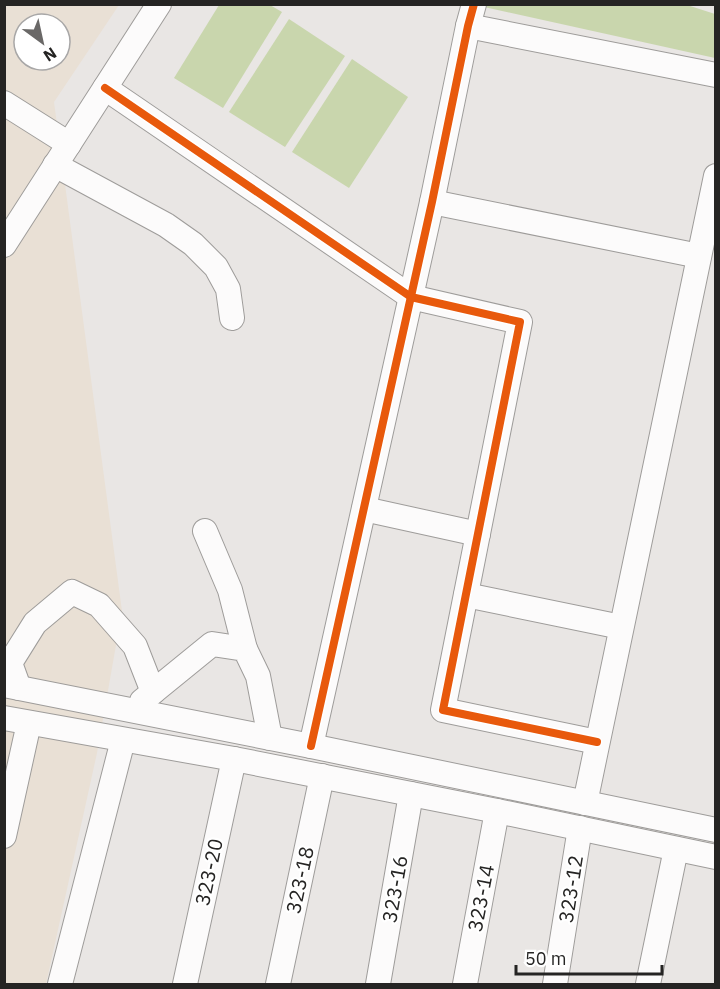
<svg xmlns="http://www.w3.org/2000/svg" width="720" height="989" viewBox="0 0 720 989" font-family="'IBM Plex Sans',sans-serif">
	<style>
		.industrial { fill: #e9e0d5; fill-rule: evenodd }
		.green { fill: #c9d6ad }
		.lines { fill: none; stroke-linecap: round; stroke-linejoin: round }
		.minor-casing { stroke: #9e9c9a; stroke-width: 26 }
		.minor { stroke: #fcfbfb; stroke-width: 24 }
		.cycleway-casing { stroke: #fff; stroke-width: 11 }
		.cycleway { stroke: #e8590c; stroke-width: 8 }
		.labels { text-anchor: middle; stroke-width: 4.5; stroke-linejoin: round; paint-order: stroke }
		.street-label { font-size: 20px; fill: #252423; stroke: #fff }
	</style>
	<rect width="100%" height="100%" fill="#e9e6e4"/>
	<path class="industrial" d="M5,5H119L54,102L122,611L97,753L46,984H5ZM24,24H60V60H24Z"/>
	<g class="green">
		<polygon points="484,4 687,5 715,14 715,58 484,7"/>
		<polygon points="219,5 270,5 282,12 223,108 174,78"/>
		<polygon points="289,19 345,56 285,147 229,112"/>
		<polygon points="352,59 408,97 349,188 292,152"/>
	</g>
	<g class="lines">
		<g class="minor-casing">
			<g id="minor">
				<polyline points="468,26 716,75"/>
				<polyline points="105,88 411,297 520,322 443,710 597,742"/>
				<polyline points="4,103 69,144"/>
				<polyline points="55,165 166,225 193,244 216,267 228,289 232,318"/>
				<polyline points="432,202 699,256"/>
				<polyline points="4,245 159,4"/>
				<polyline points="364,509 478,534"/>
				<polyline points="205,531 230,590 245,649"/>
				<polyline points="466,595 621,627"/>
				<polyline points="4,685 311,746 716,830"/>
				<polyline points="19,688 10,663 35,623 72,592 99,605 135,646 153,692"/>
				<polyline points="142,701 212,644 245,649 258,676 270,738"/>
				<polyline points="4,718 234,759 497,811 716,857"/>
				<polyline points="311,746 432,202 468,26 474,4"/>
				<polyline points="585,803 716,176"/>
				<polyline points="4,836 29,723"/>
				<polyline points="60,984 123,740"/>
				<polyline points="185,984 234,759"/>
				<polyline points="278,984 322,776"/>
				<polyline points="378,984 411,794"/>
				<polyline points="465,984 497,811"/>
				<polyline points="555,984 580,828"/>
				<polyline points="648,984 676,849"/>
			</g>
		</g>
		<use href="#minor" class="minor"/>
		<g class="cycleway-casing">
			<g id="cycleway">
				<polyline points="105,88 411,297 520,322 443,710 597,742"/>
				<polyline points="311,746 432,202 468,26 474,4"/>
			</g>
		</g>
		<use href="#cycleway" class="cycleway"/>
	</g>
	<g class="labels">
		<g class="street-label">
			<text transform="translate(209 872) rotate(-78)" y="7">323-20</text>
			<text transform="translate(300 880) rotate(-78)" y="7">323-18</text>
			<text transform="translate(395 889) rotate(-80)" y="7">323-16</text>
			<text transform="translate(571 889) rotate(-81)" y="7">323-12</text>
			<text transform="translate(481 898) rotate(-79)" y="7">323-14</text>
		</g>
	</g>
	<rect width="720" height="989" fill="none" stroke="#252423" stroke-width="12"/>
	<g transform="translate(42 42) rotate(147)"><circle r="28" fill="#ffffff" stroke="#a8a7a7" stroke-width="1.5"/>
	<path d="M0-4.5L10 22L0 15L-10 22Z" fill="#6a6867"/>
	<text y="-9" font-size="16" font-weight="bold" text-anchor="middle" fill="#252423">N</text>
	</g>
	<path d="M516 965v9h146v-9" fill="none" stroke="#252423" stroke-width="3"/>
	<text x="525" y="965" font-size="18" fill="#252423" stroke="#ffffff" stroke-width="4.5" paint-order="stroke">50 m</text>
</svg>
